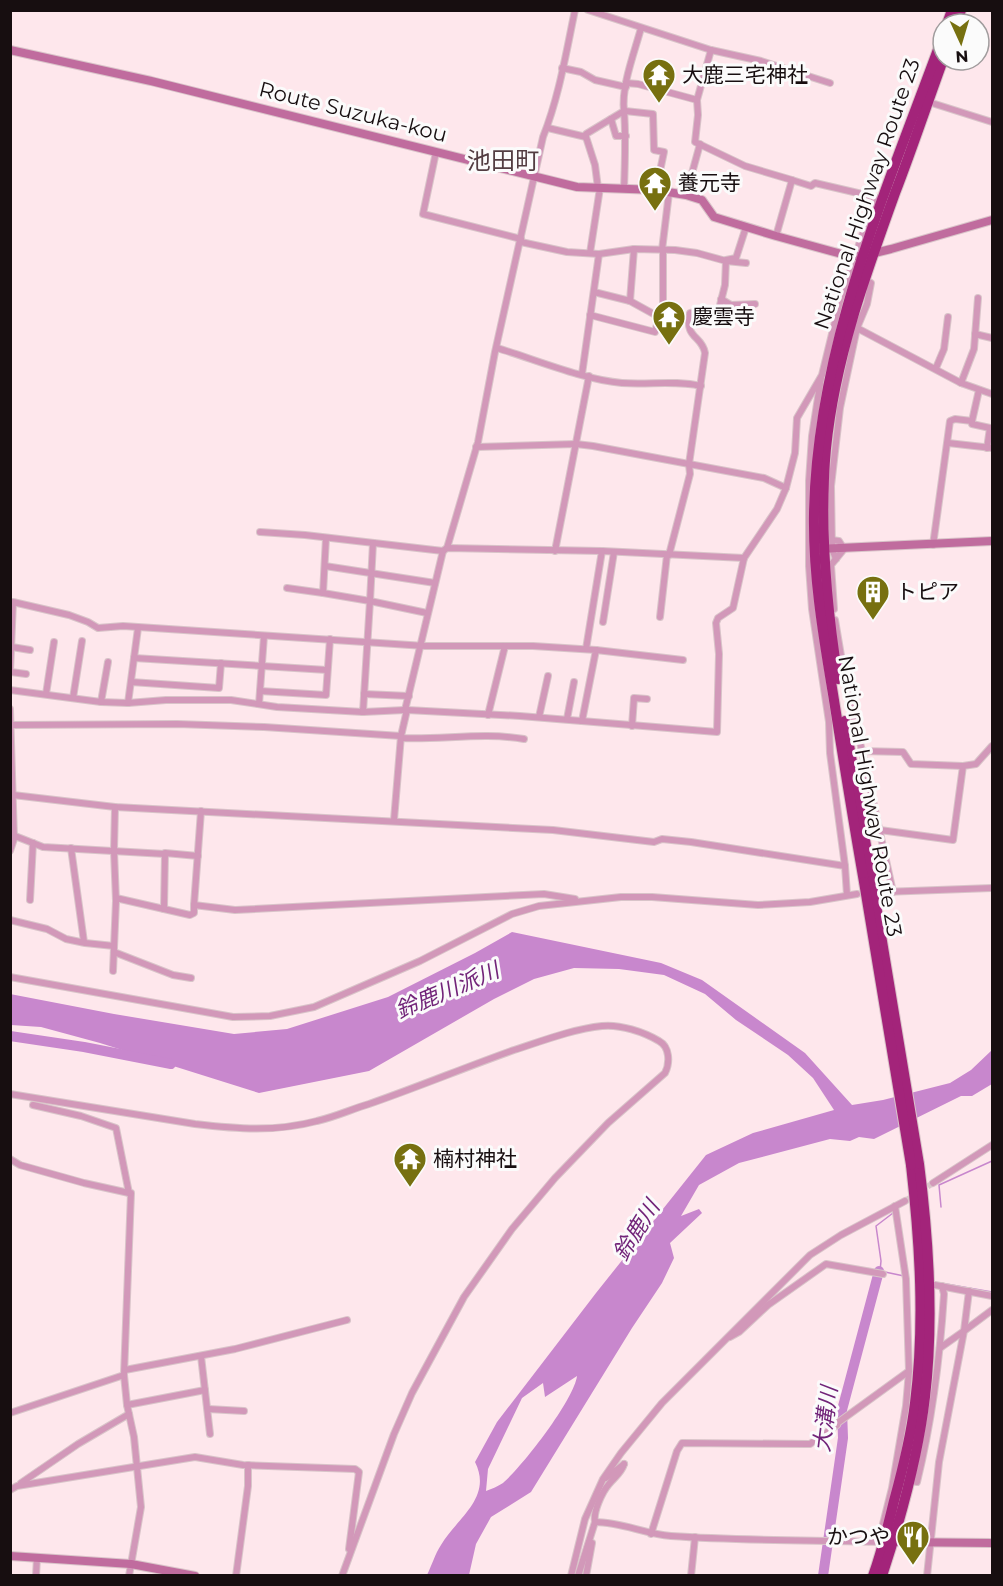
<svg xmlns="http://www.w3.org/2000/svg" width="1003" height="1586" viewBox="0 0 1003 1586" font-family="Montserrat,'Noto Sans JP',sans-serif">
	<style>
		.water { fill: #c887cd; fill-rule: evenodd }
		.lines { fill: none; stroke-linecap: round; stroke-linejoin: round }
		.stream { stroke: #c887cd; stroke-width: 1.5 }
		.river { stroke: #c887cd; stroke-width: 10 }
		.street-tunnel { stroke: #dbc6cb; stroke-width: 6; stroke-dasharray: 6 3; stroke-linecap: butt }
		.street-casing { stroke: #d9c4c9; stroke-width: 8 }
		.secondary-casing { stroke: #d9c4c9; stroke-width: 10 }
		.highway-casing { stroke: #d9c4c9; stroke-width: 12 }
		.street { stroke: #d298b9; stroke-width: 6 }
		.secondary { stroke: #c06c9e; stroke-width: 8 }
		.highway { stroke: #a3247a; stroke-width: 10 }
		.highway-bridge-casing { stroke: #d9c4c9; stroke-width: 12; stroke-linecap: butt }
		.highway-bridge { stroke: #a3247a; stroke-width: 10 }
		.labels { text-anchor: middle; stroke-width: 6; stroke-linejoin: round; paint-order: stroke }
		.poi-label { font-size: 21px; fill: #170e10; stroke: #fbfbfb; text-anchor: start }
		.street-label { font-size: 21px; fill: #170e10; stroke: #fbfbfb }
		.water-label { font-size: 22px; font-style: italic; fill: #722479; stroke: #fbfbfb }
		.quarter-label { font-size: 24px; fill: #533d42; stroke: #fbfbfb }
	</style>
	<rect width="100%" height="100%" fill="#fee7ec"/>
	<path class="water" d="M512,932L661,963L702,980L805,1053L852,1105L883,1100L950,1083L971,1070L992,1050V1084L972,1096H961L874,1139L859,1137L850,1141L830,1139L739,1163L699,1185L681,1216L699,1209L702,1213L670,1243L674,1258L662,1283L632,1328L531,1492L491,1517L476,1544L469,1575H427C432,1565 435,1554 441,1545C457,1518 493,1498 475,1462L497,1422L596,1293L706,1155L753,1133L834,1110L813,1078L788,1055L736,1020L705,994L664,975L619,969L574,968L534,979L494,999L369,1071L259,1093L100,1043L41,1027L11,1025L10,994L114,1014L234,1034L287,1029L388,997L475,953ZM577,1376C574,1400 522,1467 503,1483C498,1486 492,1489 486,1491L488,1469L522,1398L543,1383L545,1397Z"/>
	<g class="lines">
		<g class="stream">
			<polyline points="941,1207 939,1185 992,1161"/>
			<polyline points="880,1271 881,1261 876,1226 893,1213"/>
			<polyline points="885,1272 904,1276"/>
			<polyline points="946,1284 992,1292"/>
		</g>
		<g class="river">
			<polyline points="10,1036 84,1047 171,1064"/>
			<polyline points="823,1576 843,1438 842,1410 879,1271"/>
		</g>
		<polyline class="street-tunnel" points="905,1201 933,1183"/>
		<g class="street-casing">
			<g id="street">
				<polyline points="588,10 711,50 761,61 830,83"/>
				<polyline points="711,50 697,100 698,115 695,142 745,166 792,180"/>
				<polyline points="562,68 581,72 595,80 626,87"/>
				<polyline points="626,83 638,84 697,100"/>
				<polyline points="935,104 992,122"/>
				<polyline points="625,111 653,114 654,150 664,152 656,190"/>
				<polyline points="611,119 616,136 626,136"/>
				<polyline points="548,128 586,137"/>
				<polyline points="586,137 595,165 598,188"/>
				<polyline points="586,137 586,134 624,111"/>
				<polyline points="436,152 423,214 521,239"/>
				<path d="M624,189C625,163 626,134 624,111C621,86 635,51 641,28"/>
				<polyline points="686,195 700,144"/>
				<polyline points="521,242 567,252 599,254 634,249 675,250 697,253 726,261 746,263"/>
				<polyline points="662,250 669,193"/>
				<polyline points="590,253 600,188"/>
				<polyline points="594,292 630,301 659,317 689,320"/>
				<polyline points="721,299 731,305 755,304"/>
				<polyline points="630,301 634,249"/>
				<polyline points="590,315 655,332 659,317"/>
				<polyline points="663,318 663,250"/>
				<polyline points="857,328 961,383 992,394"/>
				<polyline points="975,334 992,338"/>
				<path d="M497,348C534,359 584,380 622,383C649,385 675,380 701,386"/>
				<polyline points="936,368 944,349 948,317"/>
				<polyline points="582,374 599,254"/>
				<polyline points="821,378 812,436 809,481 809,566 812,609 829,722 830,753 845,866"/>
				<polyline points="961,383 974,349 978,298"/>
				<polyline points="972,421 972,424 990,428 987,448"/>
				<polyline points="948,443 992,448"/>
				<polyline points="476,447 576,444 593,446 764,478 786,488"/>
				<polyline points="260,532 305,535 443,551 447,548 602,551 744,558"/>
				<polyline points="832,540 839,541 844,549 831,565 834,609"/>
				<polyline points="373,543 370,601 427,613"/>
				<polyline points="933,545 950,421 955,419 972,421 979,390"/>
				<path d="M447,548L478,442L495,352L543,137C559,97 566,53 575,10"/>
				<polyline points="555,551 589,376"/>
				<path d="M669,555L690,474L689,464L705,353C702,335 684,339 690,313L719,309L725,285L726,260L736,258L746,227"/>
				<polyline points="836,559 832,549 831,486 840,408 857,328 867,304 871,283 864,280"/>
				<polyline points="325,566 435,583"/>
				<polyline points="287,588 323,593"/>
				<polyline points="660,617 667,555"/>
				<polyline points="835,620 847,691 858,733 893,892"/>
				<polyline points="603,622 614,552"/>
				<polyline points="12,647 30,650"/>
				<polyline points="586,649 602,551"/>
				<polyline points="596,650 683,660"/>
				<polyline points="134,658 327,670"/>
				<polyline points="10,672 13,602 69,615 88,622 98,628 123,626 425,646 533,646 596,650 582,721"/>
				<polyline points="11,672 26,674"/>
				<polyline points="131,682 219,688 221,663"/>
				<polyline points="10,690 101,702 128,703 166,700 231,700 277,707 363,712 370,601 323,593 326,538"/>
				<polyline points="260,691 326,695 330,639"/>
				<polyline points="46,694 54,642"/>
				<polyline points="364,694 409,696"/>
				<polyline points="73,698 82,641"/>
				<polyline points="101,702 108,662"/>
				<polyline points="128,703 138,628"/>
				<polyline points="259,704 264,636"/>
				<polyline points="10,709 14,839 10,851"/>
				<polyline points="407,710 520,716 717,732 719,654 716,623 718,618 733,608 744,558 777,509 786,488 795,453 797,418 822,375 840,301 875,197 815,183 811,186 792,180 776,236"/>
				<polyline points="363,712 405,710"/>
				<polyline points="488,715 505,646"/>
				<polyline points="539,717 548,676"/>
				<polyline points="567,719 574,682"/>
				<polyline points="11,725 177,724 264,727 401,736"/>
				<polyline points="632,726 634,698 647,699"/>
				<path d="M401,738C441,740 484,732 524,739"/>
				<polyline points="861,751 903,752 911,764 963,766"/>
				<polyline points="13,795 115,807 553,830 654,842 662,839 691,842 845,866 847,895"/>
				<polyline points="394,820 401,736 407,710 405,710 443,551"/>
				<polyline points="880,830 953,840 963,766 976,764 992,746"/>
				<polyline points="10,834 43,847 165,854"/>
				<polyline points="71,848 84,942"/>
				<polyline points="883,892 992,888"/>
				<polyline points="116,898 190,915 194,913 194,905 235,910 544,894 575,899"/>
				<polyline points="30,900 33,843"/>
				<polyline points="194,905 201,811"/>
				<polyline points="164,909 165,853 198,856"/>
				<polyline points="10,920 47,929 66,939 85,943 114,946"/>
				<polyline points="114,952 173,975 191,978"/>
				<polyline points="113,971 116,901 114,851 115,807"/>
				<polyline points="10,977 233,1017 270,1016 314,1007 420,961 512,914 539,906 621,897 652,897 758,905 810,902 857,894"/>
				<path d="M10,1094L195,1124C237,1129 276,1132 317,1121C335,1117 352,1109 369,1104C418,1087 466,1067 514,1050C542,1041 573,1029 602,1026C620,1024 644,1032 659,1041C670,1047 670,1063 665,1073L608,1123L555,1178L512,1229L464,1297L412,1393L394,1434L342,1576"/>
				<polyline points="33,1105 81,1116 116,1128 129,1193 131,1193 124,1375 127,1405 134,1437 141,1507 129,1576"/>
				<polyline points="10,1159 20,1165 84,1183 129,1193"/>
				<polyline points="933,1183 992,1145"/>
				<polyline points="935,1285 992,1296"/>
				<polyline points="730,1337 739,1332 768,1305 826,1264 883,1274"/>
				<polyline points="940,1348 964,1331 969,1291"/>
				<polyline points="201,1356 210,1434"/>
				<polyline points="125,1370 235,1349 347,1320"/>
				<polyline points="127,1405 205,1390"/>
				<polyline points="208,1409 244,1411"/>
				<polyline points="10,1413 124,1375"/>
				<polyline points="836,1424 909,1371"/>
				<polyline points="606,1478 624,1464"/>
				<path d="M909,1480L917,1482C932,1421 940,1357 944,1294L942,1286"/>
				<polyline points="21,1483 78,1444 129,1414"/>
				<polyline points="10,1490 17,1486 195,1457 243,1465 355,1469 359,1472 349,1549"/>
				<path d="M595,1522C621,1522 645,1534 671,1536C743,1541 815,1540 887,1542"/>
				<polyline points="651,1534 677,1451 682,1443 810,1444 837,1425"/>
				<polyline points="869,1541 881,1532 892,1488 906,1406 909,1371 906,1279 895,1206"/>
				<polyline points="36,1576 37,1557"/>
				<polyline points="236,1576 248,1486 248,1465"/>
				<polyline points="571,1576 585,1519 603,1479 621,1453 662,1403 810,1255 841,1235 905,1201"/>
				<path d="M578,1576L595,1522C593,1512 602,1492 609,1484C615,1477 622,1472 624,1464"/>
				<polyline points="586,1576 592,1543"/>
				<polyline points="691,1576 695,1537"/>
				<polyline points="927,1576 939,1462 964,1331 992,1310"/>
			</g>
		</g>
		<g class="secondary-casing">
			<g id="secondary">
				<polyline points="10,50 151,81 577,187 656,190 686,195 702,200 714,217 776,236 849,256 863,256 891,249 992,220"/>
				<polyline points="818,549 992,541"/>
				<polyline points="893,1542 992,1543"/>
				<polyline points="10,1556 131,1564 195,1576"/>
			</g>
		</g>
		<g class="highway-casing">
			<g id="highway">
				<polyline points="947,24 952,10"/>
				<polyline points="956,24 961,10"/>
				<path d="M838,679C826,603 819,525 826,448C835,359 865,276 895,193C912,149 927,104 943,60"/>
				<polyline points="845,721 872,881"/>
				<path d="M864,882C853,819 843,757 833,694C823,634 813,575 814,514C817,345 886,192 943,36"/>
				<path d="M873,1576C882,1551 888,1526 894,1501C903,1468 911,1436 915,1403C925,1324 920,1244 911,1165"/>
				<path d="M882,1576C901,1518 918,1458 925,1397C934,1320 929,1241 919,1164"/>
			</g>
		</g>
		<use href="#street" class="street"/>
		<use href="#secondary" class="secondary"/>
		<use href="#highway" class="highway"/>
		<g class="highway-bridge-casing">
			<g id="highway-bridge">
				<polyline points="872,881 919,1164"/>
				<polyline points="864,882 911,1165"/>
			</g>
		</g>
		<use href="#highway-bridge" class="highway-bridge"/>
	</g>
	<defs>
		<g id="temple-pin" transform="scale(1.725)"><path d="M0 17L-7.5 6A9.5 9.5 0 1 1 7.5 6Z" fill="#777010" stroke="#fbfbfb"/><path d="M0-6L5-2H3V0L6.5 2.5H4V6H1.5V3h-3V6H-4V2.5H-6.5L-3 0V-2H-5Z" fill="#fff"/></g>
		<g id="building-pin" transform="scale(1.725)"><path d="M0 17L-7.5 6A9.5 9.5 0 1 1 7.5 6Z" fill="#777010" stroke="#fbfbfb"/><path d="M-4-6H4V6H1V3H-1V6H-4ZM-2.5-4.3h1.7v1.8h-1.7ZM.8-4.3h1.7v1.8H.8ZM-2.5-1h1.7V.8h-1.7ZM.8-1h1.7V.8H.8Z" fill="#fff"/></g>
		<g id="restaurant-pin" transform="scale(1.725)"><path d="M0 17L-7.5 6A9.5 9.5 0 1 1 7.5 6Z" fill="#777010" stroke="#fbfbfb"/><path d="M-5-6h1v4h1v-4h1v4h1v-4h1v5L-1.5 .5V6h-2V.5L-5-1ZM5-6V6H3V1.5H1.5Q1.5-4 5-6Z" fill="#fff"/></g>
	</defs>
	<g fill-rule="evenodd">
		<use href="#temple-pin" x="659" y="75"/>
		<use href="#temple-pin" x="655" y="183"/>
		<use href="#temple-pin" x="669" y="317"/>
		<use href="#building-pin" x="873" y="592"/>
		<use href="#temple-pin" x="410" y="1159"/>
		<use href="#restaurant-pin" x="913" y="1537"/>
	</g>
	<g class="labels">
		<g class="poi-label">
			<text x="682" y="82">大鹿三宅神社</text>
			<text x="678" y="190">養元寺</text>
			<text x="692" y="324">慶雲寺</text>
			<text x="896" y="599">トピア</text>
			<text x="433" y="1166">楠村神社</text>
			<text x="890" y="1544" text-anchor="end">かつや</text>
		</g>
		<g class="street-label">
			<text transform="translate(353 112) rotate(14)" y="7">Route Suzuka-kou</text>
			<text transform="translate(867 194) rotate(-71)" y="7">National Highway Route 23</text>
			<text transform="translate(870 796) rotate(80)" y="7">National Highway Route 23</text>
		</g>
		<g class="water-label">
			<text transform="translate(447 990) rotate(-23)" y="8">鈴鹿川派川</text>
			<text transform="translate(636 1230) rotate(-58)" y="8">鈴鹿川</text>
			<text transform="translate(825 1419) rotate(-83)" y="8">大溝川</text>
		</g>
		<g class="quarter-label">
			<text x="503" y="169">池田町</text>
		</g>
	</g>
	<rect width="1003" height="1586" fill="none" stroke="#170e10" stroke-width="24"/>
	<g transform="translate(961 42) rotate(176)"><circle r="28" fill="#fbfbfb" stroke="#a09c9d" stroke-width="1.5"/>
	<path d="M0-4.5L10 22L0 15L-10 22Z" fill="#777010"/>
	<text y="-9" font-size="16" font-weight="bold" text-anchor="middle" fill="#170e10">N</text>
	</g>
</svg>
